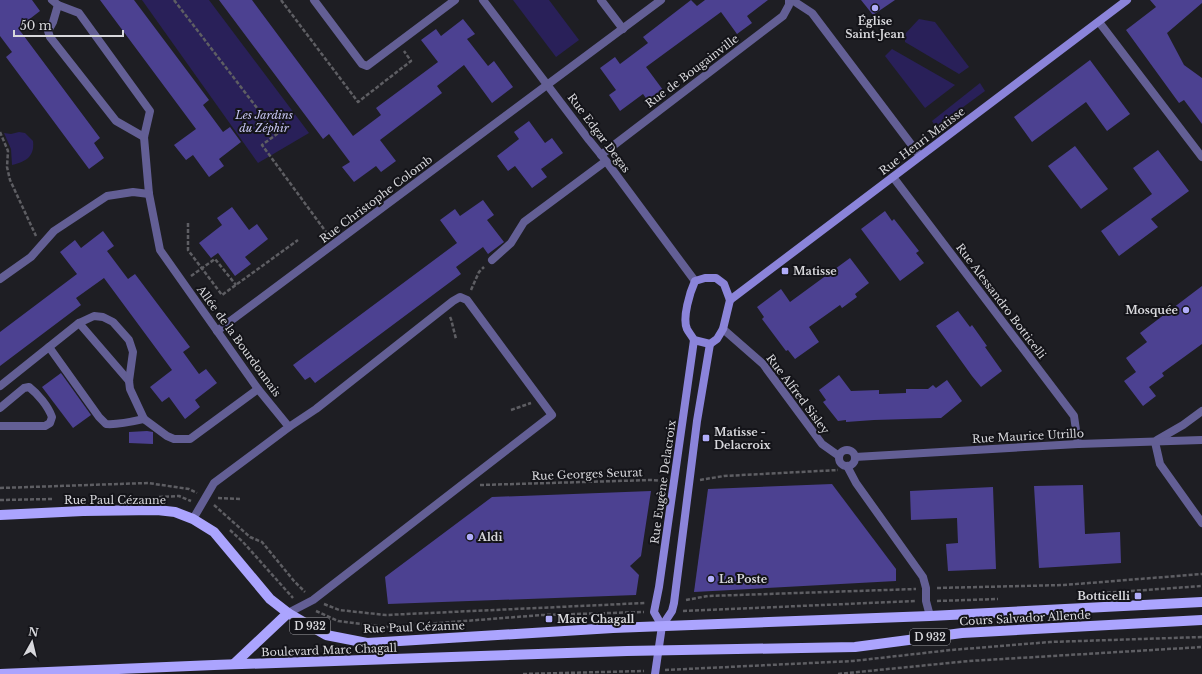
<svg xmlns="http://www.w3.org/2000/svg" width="1202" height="674" viewBox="0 0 1202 674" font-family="'Libre Baskerville',serif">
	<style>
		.green { fill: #292059 }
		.building { fill: #4c4191 }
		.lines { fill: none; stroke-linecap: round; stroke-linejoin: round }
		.path { stroke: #5e5e63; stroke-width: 2.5; stroke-dasharray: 4 2; stroke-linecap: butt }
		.lane { stroke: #635f95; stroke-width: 8 }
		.street { stroke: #635f95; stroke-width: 8 }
		.secondary { stroke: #8b84da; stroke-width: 8 }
		.primary { stroke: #aba4fe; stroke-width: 10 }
		.poi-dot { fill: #b1adfa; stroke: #141419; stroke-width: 1.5 }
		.labels { text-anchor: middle; stroke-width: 4; stroke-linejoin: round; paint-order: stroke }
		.shield { fill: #141419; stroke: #9d9da2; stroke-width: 1 }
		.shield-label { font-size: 10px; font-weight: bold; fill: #d8d8dc }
		.poi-label { font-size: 11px; font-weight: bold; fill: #d8d8dc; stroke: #141419; text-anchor: start }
		.street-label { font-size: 11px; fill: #d8d8dc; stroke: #141419 }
		.park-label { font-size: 11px; font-style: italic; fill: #c7c6f3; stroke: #141419 }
	</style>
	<rect width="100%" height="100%" fill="#1e1e23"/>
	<g class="green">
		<polygon points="142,0 209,0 309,133 258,163"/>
		<polygon points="513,0 549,0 579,40 556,57"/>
		<polygon points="919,19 935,22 969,67 959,74 905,42 905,34"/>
		<polygon points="892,49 955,85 925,108 885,56"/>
		<polygon points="980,83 985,91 936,127 932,121"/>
		<path d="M19,132L25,133L33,141C35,157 25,162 12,165L11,149L4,133L11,134Z"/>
	</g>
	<g class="building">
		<polygon points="0,0 32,0 40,11 18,28 100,138 94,143 104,158 89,169 6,57 12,52 0,36"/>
		<polygon points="100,0 134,0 209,100 203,105 223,132 230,127 241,142 219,159 224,166 209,177 193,155 186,160 174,145 196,129"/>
		<polygon points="219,0 252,0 353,136 381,115 376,108 438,62 421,40 436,29 441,36 463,19 475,34 467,39 488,66 494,61 513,87 492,103 464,65 437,86 442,93 380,140 396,161 381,172 376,166 354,182 342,167 350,162 329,134 323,139"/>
		<polygon points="691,0 697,6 705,0 768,0 747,16 752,23 737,34 721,12 646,67 663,90 648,101 643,94 620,111 609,95 616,90 600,68 615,57 620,64 648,43 643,37"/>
		<polygon points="861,0 895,0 873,15"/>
		<polygon points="1150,0 1202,0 1202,3 1167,33 1184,65 1202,78 1202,124 1184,100 1179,103 1126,30 1156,7"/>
		<polygon points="1090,60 1130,114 1107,131 1086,102 1032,142 1014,117"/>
		<polygon points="529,121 545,143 552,138 563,153 541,169 547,177 532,188 515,166 508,171 497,156 519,139 514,132"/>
		<polygon points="1075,146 1108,189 1081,209 1048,166"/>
		<polygon points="1158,150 1189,191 1151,219 1158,227 1119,256 1101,231 1152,194 1133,168"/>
		<polygon points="483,200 494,215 487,220 504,242 488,254 483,247 456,267 461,274 315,383 310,377 305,380 293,365 457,243 440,220 455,209 460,216"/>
		<polygon points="232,207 249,230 257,224 268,239 245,257 251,264 235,276 218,253 211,258 199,243 222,225 217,218"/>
		<polygon points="885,211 892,221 894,219 919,251 916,253 924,263 900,281 861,229"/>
		<polygon points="103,231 114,246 107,251 128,279 135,274 190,347 183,352 199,374 206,369 217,383 195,400 200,407 185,419 169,397 162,402 150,387 172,370 104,278 76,298 81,305 0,366 0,332 77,274 60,252 75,240 81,248"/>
		<polygon points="850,258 869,283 855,294 857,297 842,308 840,305 809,327 819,342 795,359 788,350 786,351 762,319 764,317 757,307 781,289 790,302"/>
		<polygon points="1202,286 1202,344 1162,373 1164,376 1149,387 1156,396 1143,406 1124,381 1136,372 1126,358 1147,342 1140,333"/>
		<polygon points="958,311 970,327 972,325 987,346 985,347 1002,371 981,387 972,376 936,326"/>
		<polygon points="61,373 91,415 73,428 42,387"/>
		<polygon points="839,375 851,391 879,390 879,394 906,393 906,389 928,389 933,385 936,388 947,380 962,401 941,418 874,420 846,422 846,420 838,421 823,402 826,400 819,390"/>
		<polygon points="147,431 153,432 153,444 129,443 129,432"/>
		<polygon points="832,484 896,569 896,581 694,592 708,489"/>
		<polygon points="1083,485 1085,534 1120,532 1121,563 1039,568 1034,486"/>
		<polygon points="993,487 996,569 948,571 946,544 958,543 957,518 911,520 910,491"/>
		<polygon points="651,491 641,556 630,566 639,575 636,595 388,604 385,577 492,497"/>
	</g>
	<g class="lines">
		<g class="path">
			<polyline points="174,0 277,134 262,145 329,236"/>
			<polyline points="281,0 358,102 411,61 404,51"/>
			<polyline points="0,132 8,151 7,167 10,180 36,236"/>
			<polyline points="188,223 188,250 222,295 298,240"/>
			<polyline points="191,276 215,259 236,285"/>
			<polyline points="471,290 479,272 484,267"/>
			<polyline points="450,317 451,319 456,339"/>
			<polyline points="511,410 531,403"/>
			<polyline points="700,480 724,476 838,470"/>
			<polyline points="480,485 652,480 663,481"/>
			<polyline points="0,488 148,483 189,489 197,493"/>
			<polyline points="159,497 179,496 191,501"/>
			<polyline points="218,498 240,499"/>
			<polyline points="0,500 54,499"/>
			<polyline points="214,505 250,537 262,542 294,581 305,592"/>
			<polyline points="230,530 243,542 293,598"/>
			<polyline points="937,588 1064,585 1202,574"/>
			<polyline points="1089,594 1202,586"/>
			<polyline points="686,600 708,596 916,589"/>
			<polyline points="937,601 998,599"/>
			<polyline points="324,604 339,610 386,615 645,603"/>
			<polyline points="316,611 338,621 387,627 542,615 644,612"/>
			<polyline points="683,611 916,601"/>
			<polyline points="665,670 853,661 951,650 1050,642 1202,637"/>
			<polyline points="523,674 644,671"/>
			<polyline points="838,674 969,661 1202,647"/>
		</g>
		<g class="lane">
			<polyline points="492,260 511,243 524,222 606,161"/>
			<polyline points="79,323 129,381"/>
			<path d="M49,347L99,417L106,424C119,425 131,422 144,419"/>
			<path d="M0,408L24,388L29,387C38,394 48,406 52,417L50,423L45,426H0"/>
		</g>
		<g class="street">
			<polyline points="52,0 58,5 79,13 150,111 144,137 149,194 160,250 258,389 289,427 214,483 193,519"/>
			<polyline points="314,0 362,64 367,66 455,0"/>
			<polyline points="483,0 589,140 606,161 695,281"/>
			<polyline points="601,0 623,29"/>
			<polyline points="792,0 812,13 920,156"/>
			<polyline points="58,5 53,22 48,31 50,37 116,121 144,137"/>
			<polyline points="1099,22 1202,157"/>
			<polyline points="601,155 783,16 789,5 789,0"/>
			<polyline points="893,177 1074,416 1078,444"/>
			<polyline points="0,279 31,257 54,231 107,196 133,192 149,194"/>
			<polyline points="723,329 763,364 822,444 839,456"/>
			<polyline points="217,331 661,0"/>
			<polyline points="0,386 79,323 94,316 103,317 113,322 129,340 133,352 129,381 130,389 144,419 167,436 174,439 190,439 258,389"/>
			<polyline points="1157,440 1183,425 1202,411"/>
			<polyline points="1155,442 1160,464 1202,523"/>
			<circle cx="847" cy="458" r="8"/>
			<polyline points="855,457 1078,444 1202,440"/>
			<polyline points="847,466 856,483 923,577 926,588 926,601 930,616"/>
			<polyline points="288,613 313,600 552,415 467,300 460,297 453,301 316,409 289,427"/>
		</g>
		<g class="secondary">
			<path d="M705,278H716L724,284L730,300L723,329L717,339L710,344L694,340C692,336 689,333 687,329C682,318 690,292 695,281Z"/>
			<polyline points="730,300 1127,0"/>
			<polyline points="662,626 654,612 659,587 694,340"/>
			<polyline points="655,674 662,626 672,611 674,603 697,421 710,344"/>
		</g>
		<g class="primary">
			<polyline points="0,515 83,511 157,510 175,512 193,519 214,532 270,599 288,613 326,635 367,643 613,628 930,616 1202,602"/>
			<polyline points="234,664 288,613"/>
			<polyline points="0,674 214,665 627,651 855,647 962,633 1202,620"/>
		</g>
	</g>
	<g class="poi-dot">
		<circle cx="875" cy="8" r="4"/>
		<rect x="781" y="267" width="8" height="8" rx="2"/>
		<circle cx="1186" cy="310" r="4"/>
		<rect x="702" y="434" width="8" height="8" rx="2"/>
		<circle cx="470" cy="537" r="4"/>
		<circle cx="711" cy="579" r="4"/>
		<rect x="1134" y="592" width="8" height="8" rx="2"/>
		<rect x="545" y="615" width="8" height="8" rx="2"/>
	</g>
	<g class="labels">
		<g class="shield">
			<rect x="290" y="618" width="40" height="16" rx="3"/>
			<rect x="910" y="629" width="40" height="16" rx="3"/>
		</g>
		<g class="shield-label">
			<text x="310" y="630">D 932</text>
			<text x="930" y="641">D 932</text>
		</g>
		<g class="poi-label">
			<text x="875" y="25" text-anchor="middle">Église<tspan x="875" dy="13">Saint-Jean</tspan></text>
			<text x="793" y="275">Matisse</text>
			<text x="1178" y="314" text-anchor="end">Mosquée</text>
			<text x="714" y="436">Matisse -<tspan x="714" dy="13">Delacroix</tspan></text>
			<text x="478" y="541">Aldi</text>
			<text x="719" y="583">La Poste</text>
			<text x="1130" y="600" text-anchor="end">Botticelli</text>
			<text x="557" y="623">Marc Chagall</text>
		</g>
		<g class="street-label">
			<text transform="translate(692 71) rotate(-37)" y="4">Rue de Bougainville</text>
			<text transform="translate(599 133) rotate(53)" y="4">Rue Edgar Degas</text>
			<text transform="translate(922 141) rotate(-37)" y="4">Rue Henri Matisse</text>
			<text transform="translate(376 199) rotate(-37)" y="4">Rue Christophe Colomb</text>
			<text transform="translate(1001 301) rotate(53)" y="4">Rue Alessandro Botticelli</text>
			<text transform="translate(239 341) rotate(54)" y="4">Allée de la Bourdonnais</text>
			<text transform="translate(798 394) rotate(53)" y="4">Rue Alfred Sisley</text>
			<text transform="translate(1028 436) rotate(-3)" y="4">Rue Maurice Utrillo</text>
			<text transform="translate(587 474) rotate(-2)" y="4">Rue Georges Seurat</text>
			<text transform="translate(663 482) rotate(-82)" y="4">Rue Eugène Delacroix</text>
			<text x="115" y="504">Rue Paul Cézanne</text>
			<text transform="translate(1025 618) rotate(-3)" y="4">Cours Salvador Allende</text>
			<text transform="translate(414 627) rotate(-2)" y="4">Rue Paul Cézanne</text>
			<text transform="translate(329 650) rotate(-2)" y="4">Boulevard Marc Chagall</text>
		</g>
		<g class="park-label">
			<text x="264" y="119">Les Jardins<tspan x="264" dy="13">du Zéphir</tspan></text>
		</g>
	</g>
	<g transform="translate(32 642) rotate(8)" stroke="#141419" stroke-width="3" paint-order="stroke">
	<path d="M0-3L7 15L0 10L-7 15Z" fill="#d8d8dc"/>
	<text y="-6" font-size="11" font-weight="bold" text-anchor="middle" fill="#d8d8dc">N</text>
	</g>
	<path d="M14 30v6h109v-6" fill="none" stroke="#d8d8dc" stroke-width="2"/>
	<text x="20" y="30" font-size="12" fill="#d8d8dc" stroke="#141419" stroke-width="3" paint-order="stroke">50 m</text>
</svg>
